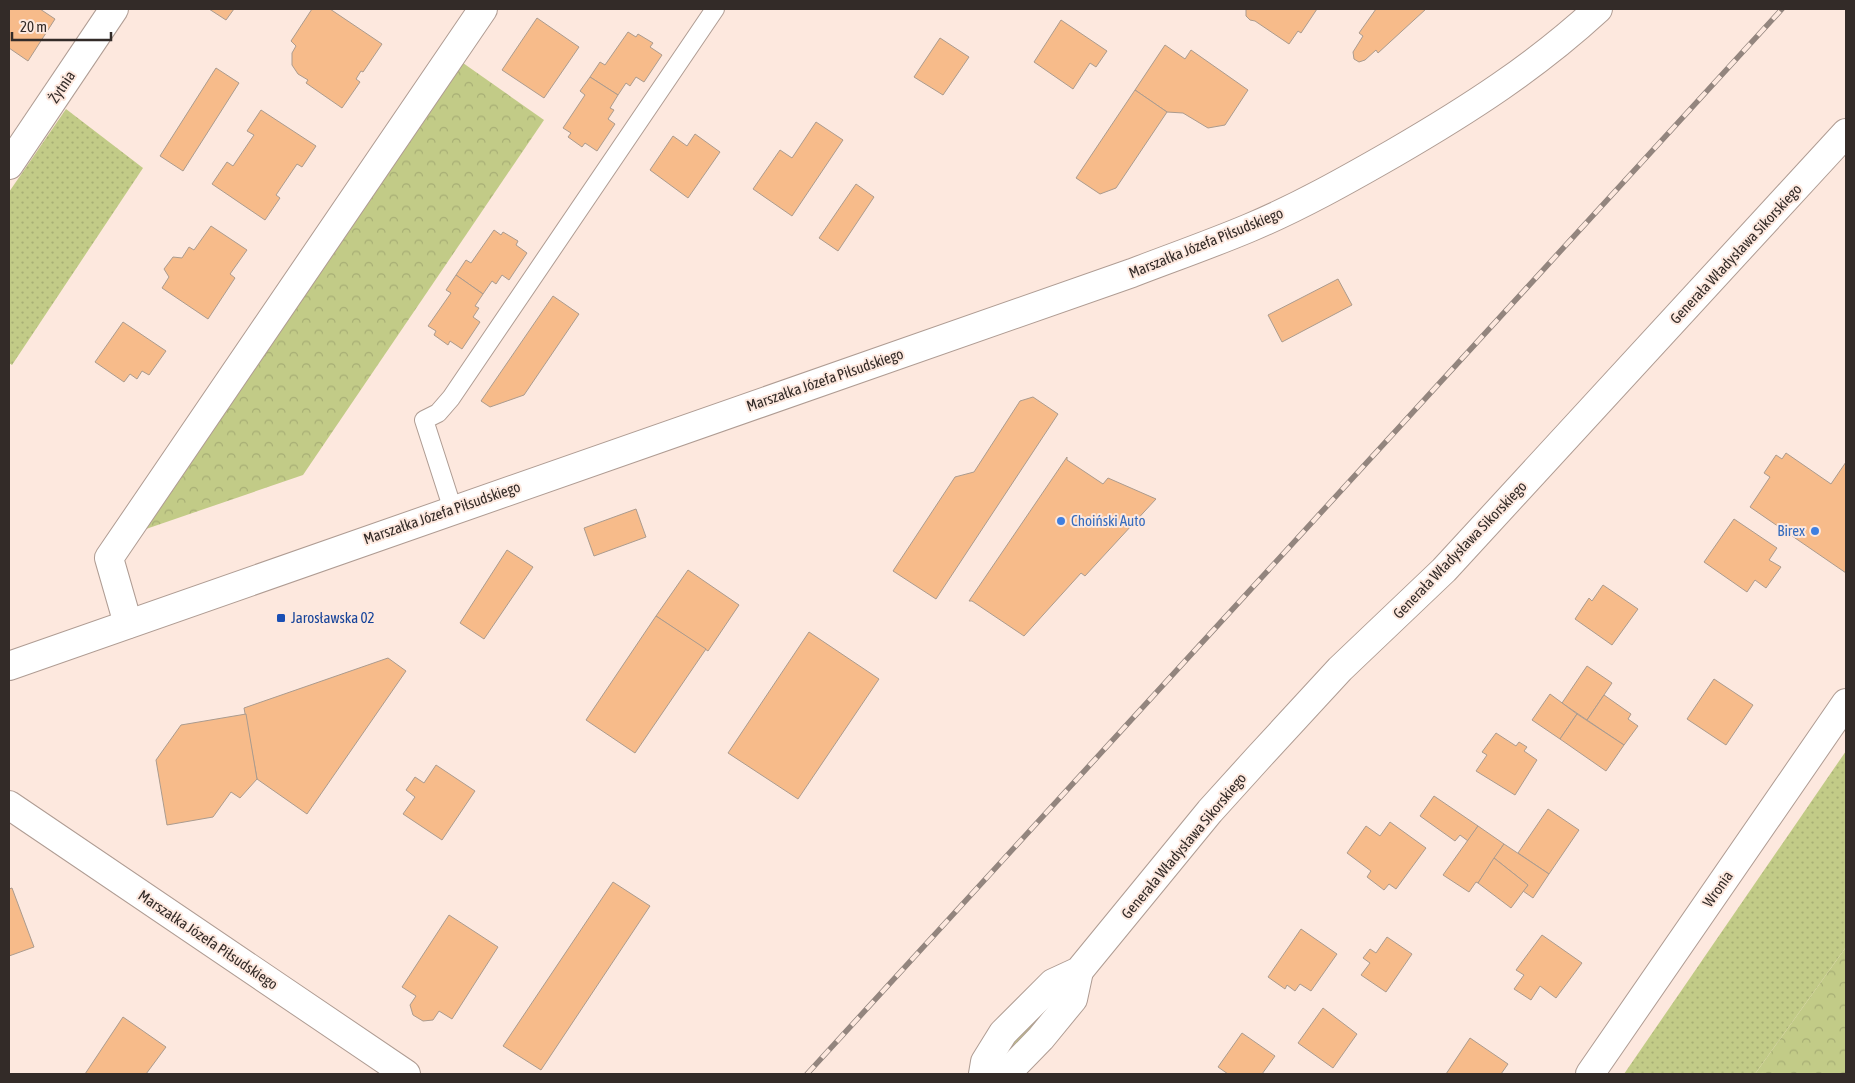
<svg xmlns="http://www.w3.org/2000/svg" width="1855" height="1083" viewBox="0 0 1855 1083" font-family="'Asap Condensed',sans-serif">
	<style>
		.grass { fill: url(#grass-dots) }
		.forest { fill: url(#forest-crowns) }
		.green { fill: #c2cb87 }
		.building { fill: #f7bb8a; stroke: #ab9b8e }
		.lines { fill: none; stroke-linecap: round; stroke-linejoin: round }
		.service-casing { stroke: #af9c93; stroke-width: 20 }
		.minor-casing { stroke: #af9c93; stroke-width: 30 }
		.secondary-casing { stroke: #af9c93; stroke-width: 30 }
		.service { stroke: #fff; stroke-width: 18 }
		.minor { stroke: #fff; stroke-width: 28 }
		.secondary { stroke: #fff; stroke-width: 28 }
		.rail-casing { stroke: #93857e; stroke-width: 5.5 }
		.rail { stroke: #fde8de; stroke-width: 4; stroke-dasharray: 11; stroke-linecap: butt }
		.shop-dot { fill: #3f7fe0; stroke: #fde8de; stroke-width: 2 }
		.transit-dot { fill: #1a4fb4; stroke: #fde8de; stroke-width: 2 }
		.labels { text-anchor: middle; stroke-width: 4; stroke-linejoin: round; paint-order: stroke }
		.street-label { font-size: 15px; fill: #332b28; stroke: #fde8de }
		.shop-label { font-size: 15px; fill: #366cbe; stroke: #fde8de; text-anchor: start }
		.transit-label { font-size: 15px; fill: #164399; stroke: #fde8de; text-anchor: start }
	</style>
	<defs>
		<pattern id="grass-dots" width="8" height="8" patternUnits="userSpaceOnUse" patternTransform="scale(1.25)"><rect width="8" height="8" fill="#c2cb87"/><path d="M2 2h.1M6 6h.1" fill="none" stroke="#a7ae75" stroke-width="1.8" stroke-linecap="round"/></pattern>
		<pattern id="forest-crowns" width="20" height="18" patternUnits="userSpaceOnUse" patternTransform="scale(1.25)"><rect width="20" height="18" fill="#c2cb87"/><path d="M2 6a3 3 0 1 1 6 0M12 15a3 3 0 1 1 6 0" fill="none" stroke="#a7ae75"/></pattern>
	</defs>
	<rect width="100%" height="100%" fill="#fde8de"/>
	<g class="grass">
		<polygon points="66,109 143,168 12,365 9,363 9,192"/>
		<polygon points="1846,751 1846,947 1755,1074 1624,1074"/>
	</g>
	<g class="forest">
		<polygon points="463,63 544,120 303,475 146,529"/>
		<polygon points="1846,947 1846,1074 1755,1074"/>
	</g>
	<polygon class="green" points="1064,990 1007,1059 1002,1057 1009,1043"/>
	<g class="building">
		<polygon points="9,9 40,9 55,19 28,61 9,48"/>
		<polygon points="209,9 234,9 226,20"/>
		<polygon points="312,9 330,9 382,44 363,72 361,71 356,79 360,82 342,108 306,83 308,80 298,74 292,65 292,53 296,46 291,41"/>
		<polygon points="1246,9 1317,9 1301,33 1298,31 1289,44 1255,21 1250,20 1246,16"/>
		<polygon points="1376,9 1426,9 1378,53 1376,50 1365,60 1359,62 1354,59 1353,52 1363,36 1359,33"/>
		<polygon points="537,18 579,47 544,98 502,70"/>
		<polygon points="1061,20 1107,51 1096,67 1090,63 1073,89 1034,62"/>
		<polygon points="628,32 636,37 638,34 653,43 650,47 662,55 644,82 636,77 630,86 626,83 618,95 590,77 600,62 605,65"/>
		<polygon points="940,38 969,57 943,95 914,77"/>
		<polygon points="1165,45 1185,59 1191,50 1248,90 1225,125 1208,128 1183,113 1167,112 1135,90"/>
		<polygon points="216,68 239,83 183,171 160,156"/>
		<polygon points="590,77 618,95 610,108 614,110 608,119 615,124 597,151 585,143 582,147 568,137 571,133 563,128 585,95 580,91"/>
		<polygon points="1135,90 1167,112 1116,188 1100,194 1076,178"/>
		<polygon points="261,110 316,146 302,167 297,164 276,195 280,198 265,220 212,184 227,162 233,166 254,135 247,131"/>
		<polygon points="816,122 843,140 792,216 753,189 780,150 792,158"/>
		<polygon points="695,134 720,152 688,198 650,170 673,136 687,146"/>
		<polygon points="856,184 874,197 838,251 819,238"/>
		<polygon points="211,226 247,250 230,274 235,278 208,319 162,288 169,277 164,269 173,257 182,258 189,247 194,250"/>
		<polygon points="494,230 501,235 503,232 518,241 516,245 527,253 509,280 502,275 496,284 492,281 483,294 456,275 466,260 471,263"/>
		<polygon points="456,275 483,294 475,306 479,308 473,317 480,322 462,349 450,341 448,345 434,335 436,331 428,326 451,293 446,290"/>
		<polygon points="1338,279 1352,305 1282,342 1268,315"/>
		<polygon points="553,296 579,314 524,395 490,407 481,401"/>
		<polygon points="123,322 166,351 149,375 142,371 137,379 130,374 124,382 95,362"/>
		<polygon points="1033,397 1058,414 936,599 893,571 955,477 974,472 1020,401"/>
		<polygon points="1786,453 1831,484 1846,462 1846,573 1750,507 1770,477 1764,473 1776,455 1782,459"/>
		<polygon points="1067,457 1067,460 1103,484 1108,478 1156,499 1085,576 1081,573 1024,636 972,601 969,601"/>
		<polygon points="636,509 646,537 594,556 584,528"/>
		<polygon points="1734,519 1777,548 1769,560 1781,567 1766,588 1755,580 1747,592 1704,562"/>
		<polygon points="507,550 533,567 484,639 460,623"/>
		<polygon points="688,570 739,605 708,651 656,616"/>
		<polygon points="1603,585 1638,609 1612,645 1575,619 1589,598 1592,601"/>
		<polygon points="656,616 706,649 635,753 586,720"/>
		<polygon points="809,632 879,679 798,799 728,753"/>
		<polygon points="388,658 406,671 307,814 257,779 244,708"/>
		<polygon points="1587,666 1612,683 1587,720 1562,703"/>
		<polygon points="1714,679 1753,705 1726,745 1687,719"/>
		<polygon points="1550,694 1577,714 1560,739 1532,720"/>
		<polygon points="1604,695 1631,714 1628,719 1638,726 1624,745 1587,720"/>
		<polygon points="246,714 257,779 240,798 231,792 213,817 167,825 156,760 181,725"/>
		<polygon points="1577,714 1624,745 1606,771 1560,739"/>
		<polygon points="1496,733 1516,746 1519,742 1527,747 1524,751 1537,760 1515,795 1476,771 1487,755 1482,752"/>
		<polygon points="436,765 475,791 442,840 403,814 415,797 406,790 415,777 424,783"/>
		<polygon points="1434,796 1478,826 1468,841 1460,835 1455,841 1420,816"/>
		<polygon points="1548,809 1579,830 1549,874 1518,853"/>
		<polygon points="1390,822 1426,848 1396,889 1389,884 1384,890 1367,877 1371,871 1347,853 1366,826 1380,836"/>
		<polygon points="1478,826 1504,844 1478,883 1476,882 1469,892 1443,875"/>
		<polygon points="1504,844 1549,874 1533,898 1523,891 1528,885 1494,858"/>
		<polygon points="1494,858 1528,885 1511,908 1478,883"/>
		<polygon points="613,882 650,906 541,1070 503,1046"/>
		<polygon points="12,888 34,947 9,956 9,889"/>
		<polygon points="449,915 498,947 452,1019 439,1011 433,1020 423,1021 413,1015 410,1005 416,996 402,987"/>
		<polygon points="1301,929 1337,954 1311,991 1300,984 1295,991 1287,985 1285,989 1268,977"/>
		<polygon points="1542,935 1582,963 1556,998 1540,986 1531,1000 1514,989 1524,975 1516,970"/>
		<polygon points="1387,937 1412,954 1386,992 1361,975 1370,963 1363,958 1370,949 1376,953"/>
		<polygon points="1323,1008 1357,1034 1333,1068 1298,1043"/>
		<polygon points="123,1017 166,1047 146,1074 85,1074"/>
		<polygon points="1242,1033 1275,1056 1262,1074 1228,1074 1218,1067"/>
		<polygon points="1470,1038 1508,1064 1501,1074 1446,1074"/>
	</g>
	<g class="lines">
		<g class="service-casing">
			<polyline id="service" points="453,510 424,420 438,413 451,398 715,9"/>
		</g>
		<g class="minor-casing">
			<g id="minor">
				<polyline points="9,165 114,9"/>
				<polyline points="128,624 109,558 483,9"/>
				<polyline points="9,805 406,1074"/>
				<polyline points="1590,1074 1846,703"/>
			</g>
		</g>
		<g class="secondary-casing">
			<g id="secondary">
				<path d="M9,666L1132,273C1171,258 1211,244 1249,228C1299,207 1347,180 1394,153C1468,110 1535,67 1598,9"/>
				<polyline points="983,1074 985,1062 1003,1033 1053,983 1079,971 1210,811 1258,758 1340,669 1444,570 1846,133"/>
				<polyline points="1006,1074 1041,1038 1073,999 1079,971"/>
			</g>
		</g>
		<use href="#service" class="service"/>
		<use href="#minor" class="minor"/>
		<use href="#secondary" class="secondary"/>
		<g class="rail-casing">
			<polyline id="rail" points="807,1074 1782,9"/>
		</g>
		<use href="#rail" class="rail"/>
	</g>
	<g class="shop-dot">
		<circle cx="1061" cy="521" r="5"/>
		<circle cx="1815" cy="531" r="5"/>
	</g>
	<rect class="transit-dot" x="276" y="613" width="10" height="10" rx="2.5"/>
	<g class="labels">
		<g class="street-label">
			<text transform="translate(62 87) rotate(-56)" y="5">Żytnia</text>
			<text transform="translate(1206 243) rotate(-22)" y="5">Marszałka Józefa Piłsudskiego</text>
			<text transform="translate(1736 254) rotate(-47)" y="5">Generała Władysława Sikorskiego</text>
			<text transform="translate(825 380) rotate(-19)" y="5">Marszałka Józefa Piłsudskiego</text>
			<text transform="translate(442 513) rotate(-19)" y="5">Marszałka Józefa Piłsudskiego</text>
			<text transform="translate(1460 550) rotate(-46)" y="5">Generała Władysława Sikorskiego</text>
			<text transform="translate(1184 846) rotate(-50)" y="5">Generała Władysława Sikorskiego</text>
			<text transform="translate(1718 889) rotate(-55)" y="5">Wronia</text>
			<text transform="translate(208 940) rotate(34)" y="5">Marszałka Józefa Piłsudskiego</text>
		</g>
		<g class="shop-label">
			<text x="1071" y="526">Choiński Auto</text>
			<text x="1805" y="536" text-anchor="end">Birex</text>
		</g>
		<g class="transit-label">
			<text x="291" y="623">Jarosławska 02</text>
		</g>
	</g>
	<rect width="1855" height="1083" fill="none" stroke="#332b28" stroke-width="20"/>
	<path d="M12 32v8h99v-8" fill="none" stroke="#332b28" stroke-width="2.5"/>
	<text x="20" y="32" font-size="15" fill="#332b28" stroke="#fde8de" stroke-width="4" paint-order="stroke">20 m</text>
</svg>
